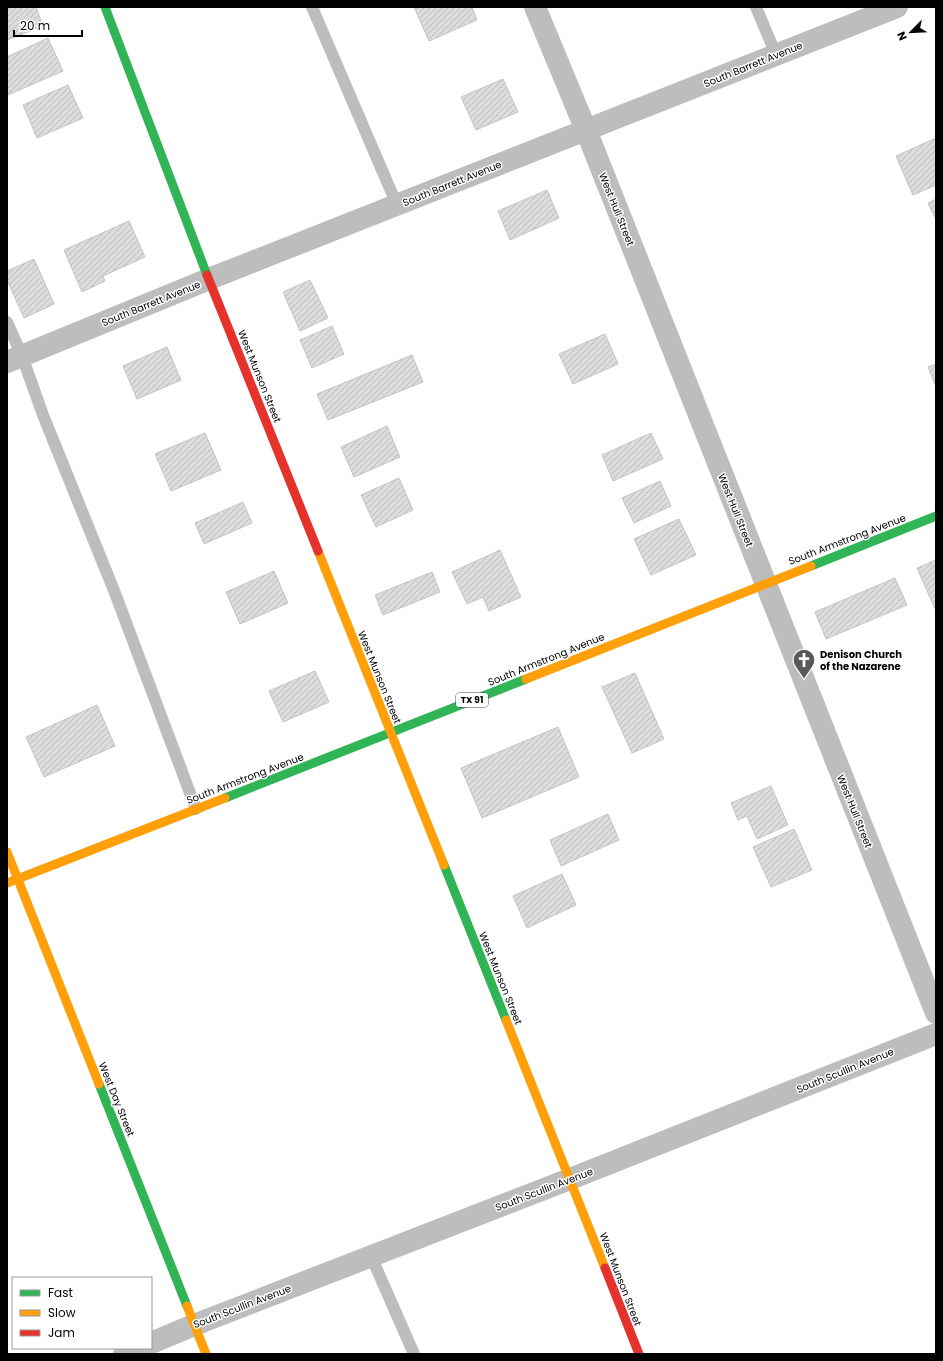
<svg xmlns="http://www.w3.org/2000/svg" width="943" height="1361" viewBox="0 0 943 1361" font-family="Poppins,sans-serif">
	<style>
		.building { fill: url(#building-hatch); stroke: #c4c4c4 }
		.lines { fill: none; stroke-linecap: round; stroke-linejoin: round }
		.lane { stroke: #bdbdbd; stroke-width: 12 }
		.street { stroke: #bdbdbd; stroke-width: 22 }
		.fast { stroke: #30b455; stroke-width: 9 }
		.slow { stroke: #ff9f0a; stroke-width: 9 }
		.jam { stroke: #e5322d; stroke-width: 9 }
		.labels { text-anchor: middle; stroke-width: 3; stroke-linejoin: round; paint-order: stroke }
		.shield { fill: #fff; stroke: #4c4c4c; stroke-width: 1 }
		.shield-label { font-size: 9px; font-weight: bold; fill: #000 }
		.street-label { font-size: 10px; fill: #000; stroke: #fff }
		.poi-label { font-size: 10px; font-weight: bold; fill: #000; stroke: #fff; text-anchor: start }
	</style>
	<defs>
		<pattern id="building-hatch" width="6" height="6" patternUnits="userSpaceOnUse"><rect width="6" height="6" fill="#dcdcdc"/><path d="M-1 1l2-2M0 6l6-6M5 7l2-2" fill="none" stroke="#bbb"/></pattern>
	</defs>
	<rect width="100%" height="100%" fill="#fff"/>
	<g class="building">
		<polygon points="7,7 36,7 43,26 7,40"/>
		<polygon points="414,7 472,7 477,20 429,41"/>
		<polygon points="48,38 63,71 8,95 7,91 7,57"/>
		<polygon points="503,79 518,112 476,130 461,97"/>
		<polygon points="68,85 83,118 37,138 23,105"/>
		<polygon points="936,138 936,185 913,195 896,156"/>
		<polygon points="547,190 559,218 510,240 498,211"/>
		<polygon points="936,199 936,220 928,203"/>
		<polygon points="129,221 145,257 103,276 105,281 82,292 64,250"/>
		<polygon points="34,259 54,304 24,318 7,280 7,271"/>
		<polygon points="310,280 328,318 300,331 283,292"/>
		<polygon points="332,326 344,354 312,368 300,340"/>
		<polygon points="605,334 618,364 573,384 559,354"/>
		<polygon points="167,347 181,380 137,399 123,366"/>
		<polygon points="412,355 423,382 328,420 317,394"/>
		<polygon points="936,364 936,387 928,367"/>
		<polygon points="387,426 400,457 354,477 341,447"/>
		<polygon points="205,433 221,470 171,491 155,454"/>
		<polygon points="651,433 663,459 613,481 602,455"/>
		<polygon points="399,478 413,510 376,527 361,495"/>
		<polygon points="660,481 671,506 634,523 622,498"/>
		<polygon points="243,502 252,523 204,544 195,523"/>
		<polygon points="679,519 696,555 651,575 634,539"/>
		<polygon points="500,550 521,597 489,611 483,597 467,604 452,572"/>
		<polygon points="936,560 936,611 917,568"/>
		<polygon points="274,571 288,603 240,624 226,592"/>
		<polygon points="432,572 440,592 383,615 375,595"/>
		<polygon points="895,578 907,605 826,639 815,612"/>
		<polygon points="315,671 329,702 283,722 269,691"/>
		<polygon points="635,673 664,739 632,753 602,687"/>
		<polygon points="97,705 115,746 44,777 26,737"/>
		<polygon points="558,727 579,777 482,818 461,768"/>
		<polygon points="771,786 788,825 757,839 747,816 738,820 731,803"/>
		<polygon points="608,814 619,840 561,866 550,840"/>
		<polygon points="794,829 812,870 771,887 753,847"/>
		<polygon points="562,874 576,905 527,928 513,896"/>
	</g>
	<g class="lines">
		<g class="lane">
			<polyline points="312,7 397,205"/>
			<polyline points="756,7 776,55"/>
			<polyline points="7,322 22,356 43,415 115,593 196,809"/>
			<polyline points="371,1256 414,1354"/>
		</g>
		<g class="street">
			<polyline points="535,7 586,130 936,1013"/>
			<polyline points="7,362 209,279 897,7"/>
			<polyline points="151,1343 194,1325 570,1179 936,1034"/>
			<polyline points="124,1354 138,1348"/>
		</g>
		<g class="fast">
			<polyline points="105,7 207,275"/>
			<polyline points="811,566 936,516"/>
			<polyline points="225,798 526,679"/>
			<polyline points="444,865 506,1020"/>
			<polyline points="99,1084 187,1306"/>
		</g>
		<g class="slow">
			<polyline points="318,551 444,865"/>
			<polyline points="526,679 811,566"/>
			<polyline points="7,852 99,1084"/>
			<polyline points="7,883 225,798"/>
			<polyline points="506,1020 605,1268"/>
			<polyline points="187,1306 206,1354"/>
		</g>
		<g class="jam">
			<polyline points="207,275 318,551"/>
			<polyline points="605,1268 639,1354"/>
		</g>
	</g>
	<defs>
		<g id="church-pin" transform="scale(1.15)"><path d="M0 17L-7.5 6A9.5 9.5 0 1 1 7.5 6Z" fill="#595959" stroke="#fff"/><path d="M-1.2-6h2.4v3.5h3.3v2.4h-3.3V6h-2.4V-.1h-3.3v-2.4h3.3Z" fill="#fff"/></g>
	</defs>
	<g fill-rule="evenodd">
		<use href="#church-pin" x="804" y="660"/>
	</g>
	<g class="labels">
		<rect class="shield" x="456" y="693" width="32" height="14" rx="3"/>
		<g class="shield-label">
			<text x="472" y="703">TX 91</text>
		</g>
		<g class="street-label">
			<text transform="translate(753 64) rotate(-22)" y="4">South Barrett Avenue</text>
			<text transform="translate(452 183) rotate(-22)" y="4">South Barrett Avenue</text>
			<text transform="translate(617 209) rotate(68)" y="4">West Hull Street</text>
			<text transform="translate(151 303) rotate(-22)" y="4">South Barrett Avenue</text>
			<text transform="translate(260 376) rotate(68)" y="4">West Munson Street</text>
			<text transform="translate(736 510) rotate(68)" y="4">West Hull Street</text>
			<text transform="translate(847 539) rotate(-21)" y="4">South Armstrong Avenue</text>
			<text transform="translate(546 659) rotate(-22)" y="4">South Armstrong Avenue</text>
			<text transform="translate(380 677) rotate(68)" y="4">West Munson Street</text>
			<text transform="translate(245 778) rotate(-21)" y="4">South Armstrong Avenue</text>
			<text transform="translate(855 811) rotate(68)" y="4">West Hull Street</text>
			<text transform="translate(501 978) rotate(68)" y="4">West Munson Street</text>
			<text transform="translate(845 1070) rotate(-22)" y="4">South Scullin Avenue</text>
			<text transform="translate(117 1099) rotate(68)" y="4">West Day Street</text>
			<text transform="translate(544 1189) rotate(-21)" y="4">South Scullin Avenue</text>
			<text transform="translate(621 1279) rotate(69)" y="4">West Munson Street</text>
			<text transform="translate(242 1306) rotate(-21)" y="4">South Scullin Avenue</text>
		</g>
		<g class="poi-label">
			<text x="820" y="658">Denison Church<tspan x="820" dy="12">of the Nazarene</tspan></text>
		</g>
	</g>
	<rect width="943" height="1361" fill="none" stroke="#000000" stroke-width="16"/>
	<rect x="12" y="1277" width="140" height="72" fill="#ffffff" stroke="#999999"/>
	<rect x="20" y="1290" width="20" height="6" fill="#30b455" stroke="#999999"/>
	<text x="48" y="1297" font-size="12" fill="#000000">Fast</text>
	<rect x="20" y="1310" width="20" height="6" fill="#ff9f0a" stroke="#999999"/>
	<text x="48" y="1317" font-size="12" fill="#000000">Slow</text>
	<rect x="20" y="1330" width="20" height="6" fill="#e5322d" stroke="#999999"/>
	<text x="48" y="1337" font-size="12" fill="#000000">Jam</text>
	<g transform="translate(911 32) rotate(246)" stroke="#ffffff" stroke-width="3" paint-order="stroke">
	<path d="M0-3L7 15L0 10L-7 15Z" fill="#000000"/>
	<text y="-6" font-size="11" font-weight="bold" text-anchor="middle" fill="#000000">N</text>
	</g>
	<path d="M14 30v6h68v-6" fill="none" stroke="#000000" stroke-width="2"/>
	<text x="20" y="30" font-size="12" fill="#000000" stroke="#ffffff" stroke-width="3" paint-order="stroke">20 m</text>
</svg>
